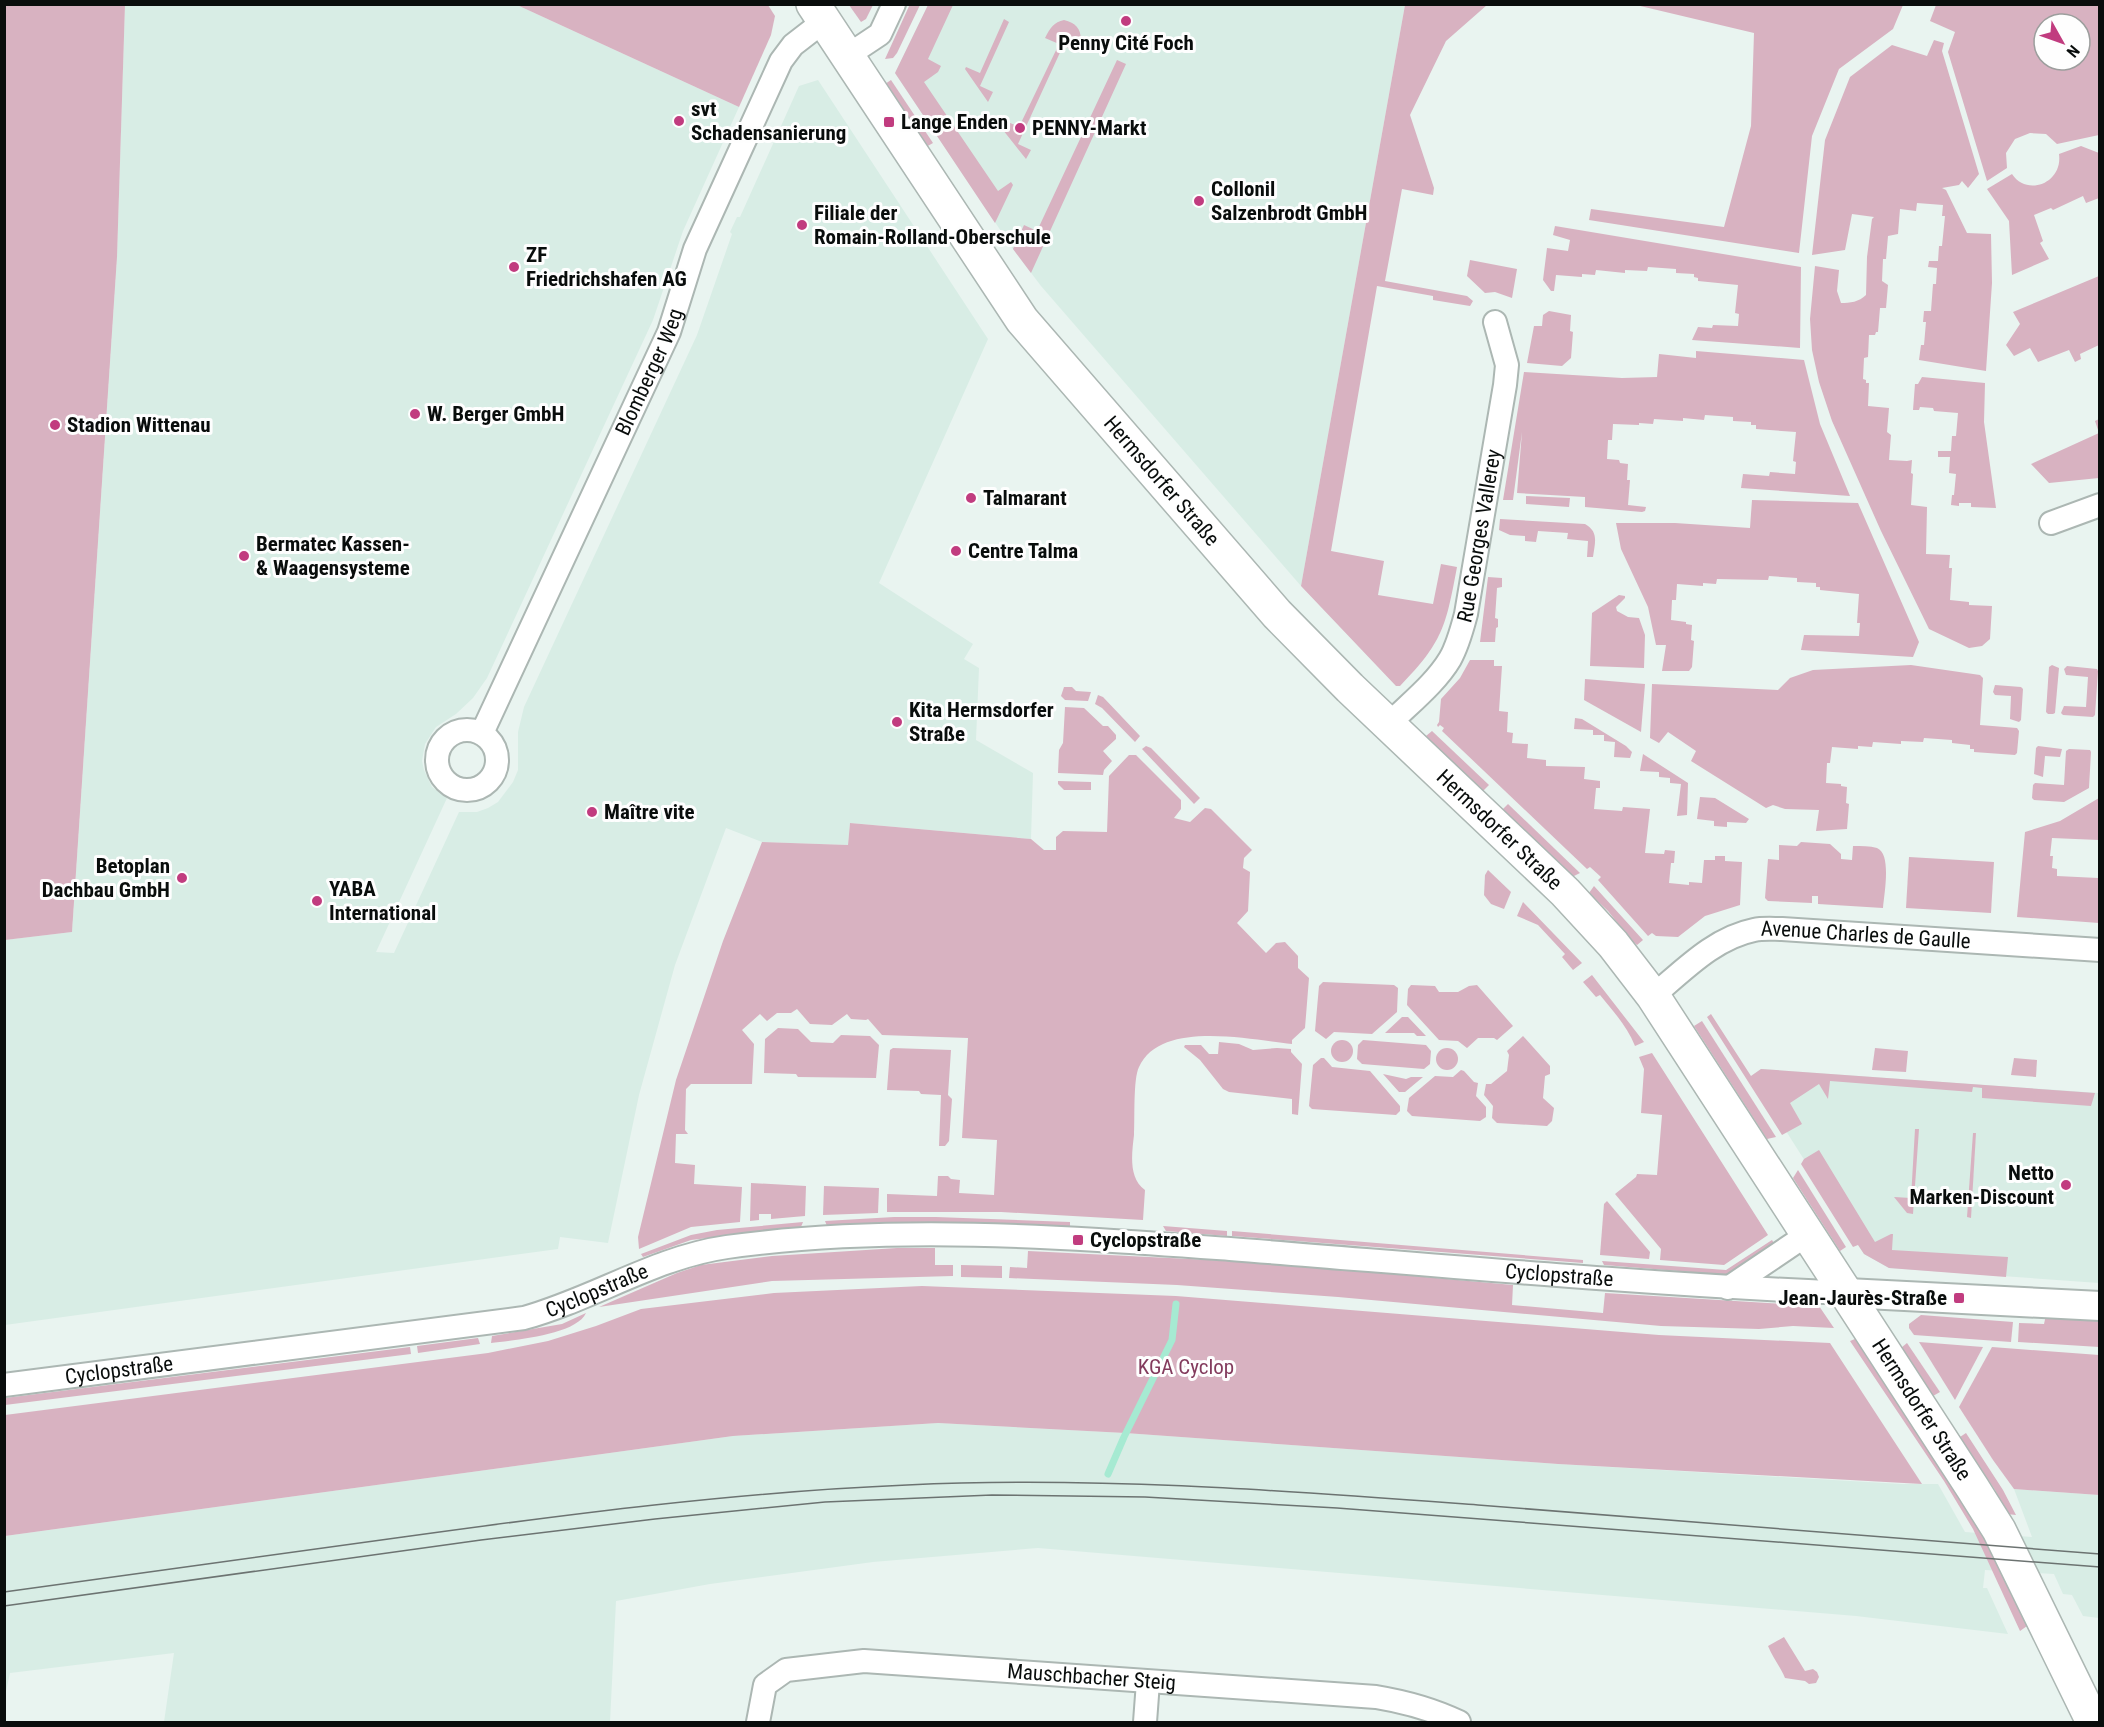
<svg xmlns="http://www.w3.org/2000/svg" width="2104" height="1727" viewBox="0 0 2104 1727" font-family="'Roboto Condensed',sans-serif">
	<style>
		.built { fill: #d8ede5 }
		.green { fill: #d8b2c1; fill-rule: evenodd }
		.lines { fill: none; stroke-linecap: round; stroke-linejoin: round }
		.stream { stroke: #a6ead2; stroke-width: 7 }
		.minor-casing { stroke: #acb7b3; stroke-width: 26 }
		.tertiary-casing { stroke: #acb7b3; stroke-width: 32 }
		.secondary-casing { stroke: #acb7b3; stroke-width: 36 }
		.minor { stroke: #fff; stroke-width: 22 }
		.tertiary { stroke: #fff; stroke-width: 28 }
		.secondary { stroke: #fff; stroke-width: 33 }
		.tram { stroke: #6c7371; stroke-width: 1.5 }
		.poi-dot { fill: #c13c7f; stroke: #fefefe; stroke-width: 2 }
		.labels { text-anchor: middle; stroke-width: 6; stroke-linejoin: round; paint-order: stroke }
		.poi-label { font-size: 21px; font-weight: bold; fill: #090d0c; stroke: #fefefe; text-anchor: start }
		.street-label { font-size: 21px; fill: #090d0c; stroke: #fefefe }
		.park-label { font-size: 21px; fill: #833b5d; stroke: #fefefe }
	</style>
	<rect width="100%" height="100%" fill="#e9f4f0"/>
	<g class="built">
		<polygon points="125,5 517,5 739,107 683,231 653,320 487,678 473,698 456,714 436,727 425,744 422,761 424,770 432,787 447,798 376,952 394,953 459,812 477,812 488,808 498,802 513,782 518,770 518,732 524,707 697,335 732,234 730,232 737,217 740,217 799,86 818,80 988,339 879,583 973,644 964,659 979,668 976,740 1033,773 1031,839 850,823 848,845 762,842 726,828 675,965 639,1095 608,1243 560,1237 558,1249 5,1325 4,940 72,932 117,257"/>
		<polygon points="928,5 1405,5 1301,586 1041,286 1013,249 895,73"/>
		<polygon points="1761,1069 2099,1093 2099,1283 1889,1268 1864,1254 1751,1076"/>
		<polygon points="938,1423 1125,1433 1558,1464 1902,1484 1938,1484 1965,1532 2032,1537 2014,1489 2099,1495 2099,1618 2083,1616 2072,1595 2063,1594 2054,1574 1985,1570 1983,1588 1987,1588 2008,1634 1856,1616 1038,1548 873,1562 710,1584 616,1601 610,1722 164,1722 174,1653 10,1673 5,1696 5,1536 733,1436"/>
	</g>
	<g class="green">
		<polygon points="910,4 920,5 897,53 893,58 885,59"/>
		<polygon points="4,5 125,5 117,257 72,932 5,940"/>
		<polygon points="768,5 775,16 771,35 739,107 517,5"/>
		<polygon points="849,5 873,5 866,19 861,22"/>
		<polygon points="928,5 953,5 928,59 941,66 938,72 924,82 998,191 1011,182 1013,185 995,223 895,73"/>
		<path d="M1405,5H1487L1446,41L1410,115L1434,188L1433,195L1402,189L1385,281L1467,296L1473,301L1470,306L1433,300V296L1377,286L1331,551L1384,561L1378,595L1433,604L1441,564L1457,567C1446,626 1443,642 1400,686H1396L1301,586Z"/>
		<polygon points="1636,5 1903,5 1893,29 1839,69 1812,136 1799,253 1589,220 1591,209 1724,227 1751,126 1754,33"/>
		<path d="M1936,5H2099V135L2057,144L2046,134L2030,133L2015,139L2006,153L2007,168L1987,181L1948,52L1955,32L1930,21ZM2044,24H2080V60H2044Z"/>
		<polygon points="1004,19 1009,22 980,86 993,92 988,102 965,69 966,67 980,73"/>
		<path d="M1064,20C1082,24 1084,38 1077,52L1063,46L1018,144L1031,150L1026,159L1003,130L1006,121L1019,127L1059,44L1045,38C1050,28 1054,22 1064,20Z"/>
		<path d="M1934,40L1944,43L1942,51L1979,174L1968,188L1962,181L1959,185L1942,188L1946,190L1967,233L1991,234L1992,283L1986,371L1919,360L1921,345H1924L1926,322H1923L1924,311H1931L1933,284H1936L1937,268L1928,267L1929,261H1938L1939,246H1942L1945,216H1942L1943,205L1917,203L1916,211L1900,209L1898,234L1888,236L1886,259H1883L1882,281L1888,285L1886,308H1880L1878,332H1876L1875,335H1869L1868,357L1864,358L1863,379L1866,380V383H1869L1868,406L1889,408L1887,432L1891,435L1889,460L1907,461L1912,460L1911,473L1913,474L1911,505L1927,507L1926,554L1950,555L1949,568H1952L1950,600L1969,602V605L1992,606L1990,639L1982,646L1969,648L1929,629L1881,531L1832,421L1819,382L1812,350L1810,319L1815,266L1839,270L1837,291L1841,303C1850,303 1859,302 1866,295L1867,257L1872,219L1874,217L1852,214L1845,250L1812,255L1825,140L1850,77L1892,45L1927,56Z"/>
		<polygon points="1117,60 1126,64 1031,273 1013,249 1024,225 1037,231"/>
		<polygon points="891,80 933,143 926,147 885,84"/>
		<path d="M2081,146L2099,153V198L2086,203L2083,196L2053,210L2051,208L2034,215L2043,241L2040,243L2049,259L2012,275L2009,221L1987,189L2012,174C2027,197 2063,183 2059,154Z"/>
		<polygon points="1555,226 1801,267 1800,348 1692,340 1698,327 1712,328 1713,325 1738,326 1739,314 1735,313 1738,285 1698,281 1698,278 1694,277 1694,274 1676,273 1676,269 1648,267 1647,271 1625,270 1625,273 1596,270 1595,275 1582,274 1582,277 1556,275 1554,291 1551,291 1543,280 1547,248 1568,251 1570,240 1553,235"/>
		<polygon points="1470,260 1517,269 1512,298 1495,292 1485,293 1467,276"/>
		<polygon points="2099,276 2099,345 2080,354 2081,359 2075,362 2069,350 2038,362 2030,348 2014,356 2006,345 2020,324 2013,312"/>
		<polygon points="1549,311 1571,315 1570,331 1573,332 1571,358 1562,366 1527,363 1534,326 1542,326 1543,315"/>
		<polygon points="1696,351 1804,360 1820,424 1850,496 1741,488 1743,474 1769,476 1770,472 1795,474 1796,462 1793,461 1796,432 1756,429 1756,425 1751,425 1751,422 1733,421 1733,417 1705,415 1704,420 1683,418 1683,421 1654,419 1653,424 1639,423 1639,425 1613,424 1612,440 1608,440 1607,459 1619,460 1620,463 1628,464 1627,480 1630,480 1628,505 1646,507 1645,511 1642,512 1585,507 1585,497 1517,493 1522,432 1513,500 1503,500 1524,372 1622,378 1657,377 1659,354 1696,358"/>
		<polygon points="1922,377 1985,383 1984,422 1996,508 1971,507 1971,503 1959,503 1959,506 1951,505 1952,495 1954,495 1956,474 1949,473 1950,457 1938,457 1938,451 1951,451 1952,436 1956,436 1958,413 1934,411 1933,408 1920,407 1919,410 1913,410 1915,384 1918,384"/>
		<polygon points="2099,419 2099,478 2049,483 2031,464 2099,433 2095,421"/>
		<polygon points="1526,496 1570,498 1569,507 1526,504"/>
		<polygon points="1752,500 1858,503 1919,642 1913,657 1801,650 1804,635 1859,636 1860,623 1857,623 1859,594 1820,590 1820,587 1816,587 1816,583 1797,582 1797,578 1769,576 1768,580 1717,579 1716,584 1703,583 1703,586 1677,584 1676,600 1672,600 1671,620 1686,622 1686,624 1692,625 1691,640 1694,641 1692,667 1689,671 1662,671 1666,645 1656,645 1648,607 1621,549 1616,523 1675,523 1750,528"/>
		<path d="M1500,519L1585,524C1599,532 1595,542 1593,557H1587L1588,541L1567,539L1568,533L1538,531L1536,542L1525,541V536L1510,535L1499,530Z"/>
		<polygon points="1488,577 1502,578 1502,587 1497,588 1495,618 1498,619 1498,627 1496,628 1495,642 1480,642"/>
		<polygon points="1619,595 1625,596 1625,598 1616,607 1617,611 1628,617 1639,618 1645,635 1644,668 1590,666 1592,613"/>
		<polygon points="1470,660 1494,660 1494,666 1502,666 1499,711 1508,712 1507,732 1513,733 1512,743 1528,744 1527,758 1546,760 1546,766 1585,767 1584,779 1600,781 1600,788 1596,788 1594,809 1622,811 1623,807 1650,809 1645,853 1664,854 1665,850 1675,851 1674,863 1671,863 1669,883 1689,885 1689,882 1702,883 1704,860 1715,860 1715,856 1725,856 1725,861 1742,862 1740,905 1705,916 1678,937 1656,936 1652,933 1648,936 1598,880 1601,877 1590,867 1587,869 1442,731 1444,728 1440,725 1438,727 1437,725 1439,722 1441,699 1460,678"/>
		<polygon points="1911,665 1980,675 1983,678 1980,725 2017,728 2019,731 2017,753 2015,755 1974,752 1974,749 1970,749 1970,745 1952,743 1952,740 1924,738 1923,742 1901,741 1901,744 1873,742 1872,747 1858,746 1858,749 1832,747 1830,763 1827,763 1826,783 1841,784 1841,786 1847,787 1846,803 1849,804 1847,829 1816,831 1819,810 1785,809 1773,805 1766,808 1691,761 1696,751 1668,732 1659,743 1650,738 1652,684 1778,690 1790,678 1813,670"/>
		<polygon points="2052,665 2059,668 2055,713 2053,714 2048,714 2046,712 2049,667"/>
		<polygon points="2067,666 2097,669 2098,671 2095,715 2093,717 2063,715 2061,713 2064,706 2086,707 2088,677 2066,675 2064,669"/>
		<polygon points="1585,679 1645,684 1641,732 1584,700"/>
		<polygon points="1995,685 2021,687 2023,689 2021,720 2019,722 2010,719 2011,696 1995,695 1993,692"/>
		<polygon points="1064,687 1072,687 1076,691 1091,692 1088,701 1065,700 1061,696"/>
		<polygon points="1098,695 1103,697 1140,736 1135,742 1102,708 1095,704"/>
		<polygon points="1065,707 1084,708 1103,726 1108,726 1116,735 1116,739 1103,751 1112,761 1104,770 1103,775 1058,773 1059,750 1063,743"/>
		<polygon points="1575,718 1582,719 1626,746 1632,752 1630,758 1614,757 1615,742 1604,741 1604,735 1593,735 1593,730 1574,729"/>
		<polygon points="1432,731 1489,785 1483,791 1428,738 1426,736"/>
		<polygon points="1146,746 1151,748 1200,798 1194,804 1142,749"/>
		<polygon points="2038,746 2062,749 2060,757 2045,756 2043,777 2034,774 2036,748"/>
		<polygon points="2069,749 2090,750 2091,752 2089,788 2064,802 2034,800 2032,798 2033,785 2035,783 2064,785 2066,751"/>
		<polygon points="1643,754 1688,783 1687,815 1677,816 1681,784 1670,783 1670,778 1659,777 1659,772 1640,771"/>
		<path d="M1129,755H1136L1181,800V809L1174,818L1190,822L1205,808L1211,809L1252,850L1244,858L1243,868L1250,872L1248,911L1237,923L1266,953L1276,943L1285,942L1298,956V968L1309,978L1305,1028L1292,1040V1044C1251,1040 1161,1019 1139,1067C1133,1079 1135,1119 1134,1135C1132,1153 1128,1178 1145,1190L1143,1220L1001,1212H887V1194L937,1196L938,1176H948L951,1179L960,1180L959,1193L994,1195L997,1140L962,1138L968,1038L882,1035L868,1019L866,1020L851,1019L847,1014L832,1025L810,1024L797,1009L791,1013H777L767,1021L760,1014L742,1030L754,1044L752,1084H691L686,1089L685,1130L688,1134H676L675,1163L695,1165L694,1184L742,1187L740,1222L691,1227L639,1249L638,1237L676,1080L723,941L762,842L848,845L850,823L1031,839L1044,850H1056V837L1063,831L1107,832L1109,776Z"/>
		<polygon points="1058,781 1091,782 1091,790 1064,790 1058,784"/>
		<polygon points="1700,797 1715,798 1749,819 1746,823 1727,822 1727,827 1714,826 1714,821 1697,819"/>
		<polygon points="2099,798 2099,840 2052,838 2050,856 2053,856 2052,868 2057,869 2057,876 2098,878 2099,880 2099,923 2017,917 2025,832 2060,821"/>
		<polygon points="1508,804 1580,873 1572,877 1502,810"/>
		<path d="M1801,842L1830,844L1841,854V859L1852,860L1853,846C1861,846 1870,846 1877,848C1892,854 1884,894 1883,908L1818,904V896H1812V903L1768,901L1765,898L1768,859L1779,860V845L1797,846Z"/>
		<polygon points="1909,857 1994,862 1991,913 1906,908"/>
		<polygon points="1488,870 1511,892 1504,909 1491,904 1484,895 1485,875"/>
		<polygon points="1594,886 1643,940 1637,945 1632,941 1608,911 1589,893"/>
		<polygon points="1523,902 1582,963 1573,970 1562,957 1565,954 1538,925 1517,916"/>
		<path d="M1592,975L1644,1042L1635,1046C1627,1026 1613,1011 1600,995L1596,997L1583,982Z"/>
		<polygon points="1323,982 1394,985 1398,988 1397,1012 1372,1034 1334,1032 1326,1039 1315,1031 1319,986"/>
		<polygon points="1411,985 1435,986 1439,992 1458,992 1469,986 1477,985 1513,1026 1497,1040 1494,1038 1478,1038 1467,1048 1458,1041 1439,1040 1407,1005 1408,989"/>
		<polygon points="1711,1014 1751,1076 1761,1069 2095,1093 2091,1106 1982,1098 1982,1088 1973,1087 1972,1092 1830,1081 1828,1099 1819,1084 1790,1103 1802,1124 1782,1135 1707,1017"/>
		<polygon points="1402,1017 1408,1017 1426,1036 1417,1036 1414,1033 1385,1033"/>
		<polygon points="1702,1021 1776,1137 1767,1139 1694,1026"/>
		<polygon points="778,1028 798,1029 811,1042 833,1043 841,1035 870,1036 879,1045 876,1078 798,1077 796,1074 764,1073 765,1039"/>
		<polygon points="1523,1036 1550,1066 1550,1074 1545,1076 1543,1098 1554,1108 1552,1121 1547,1126 1497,1123 1492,1118 1493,1106 1484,1095 1486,1084 1491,1084 1507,1071 1509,1055 1507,1051"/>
		<circle cx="1342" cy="1051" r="11"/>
		<polygon points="1363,1040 1426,1045 1431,1051 1430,1064 1424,1069 1362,1064 1357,1059 1358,1045"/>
		<polygon points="1219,1042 1239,1044 1253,1050 1277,1048 1291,1049 1291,1052 1302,1064 1298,1115 1292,1114 1292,1099 1229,1092 1223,1089 1200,1060 1184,1047 1185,1045 1201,1045 1209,1054 1218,1054"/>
		<circle cx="1447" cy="1059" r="11"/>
		<polygon points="893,1048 951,1050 948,1095 952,1099 949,1141 945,1146 939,1146 941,1095 921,1094 919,1091 887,1090 890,1050"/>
		<polygon points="1875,1048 1908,1051 1906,1072 1872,1070"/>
		<polygon points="1652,1053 1768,1235 1724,1265 1660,1260 1661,1249 1615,1194 1636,1177 1637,1174 1657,1175 1662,1115 1641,1113 1644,1069 1639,1057"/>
		<polygon points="1321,1058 1324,1058 1332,1067 1370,1071 1400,1106 1400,1111 1396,1115 1312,1109 1309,1106 1313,1065"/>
		<polygon points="2014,1058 2037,1060 2036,1077 2011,1075"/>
		<polygon points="1461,1070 1464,1071 1474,1082 1478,1083 1476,1096 1486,1107 1486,1117 1480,1121 1412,1116 1407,1111 1409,1098 1435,1076 1453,1077"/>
		<polygon points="1383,1074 1406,1079 1411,1077 1423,1077 1405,1092 1399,1092"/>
		<polygon points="1915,1129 1919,1129 1913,1214 1907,1213 1894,1197 1911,1198"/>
		<polygon points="1973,1133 1976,1133 1971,1218 1967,1217"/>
		<polygon points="1819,1150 1875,1242 1891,1234 1893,1234 1892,1250 2008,1257 2006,1277 1889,1268 1864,1254 1858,1245 1853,1247 1801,1164 1804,1159"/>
		<polygon points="1798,1170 1846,1247 1840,1251 1793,1178"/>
		<polygon points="751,1183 806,1186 805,1216 771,1219 771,1214 759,1214 759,1220 750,1221"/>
		<polygon points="824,1186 879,1188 878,1213 823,1215"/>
		<polygon points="1607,1201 1650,1252 1649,1259 1600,1255 1604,1204"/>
		<polygon points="894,1217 936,1217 1070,1222 1070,1227 936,1222 827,1226 825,1221"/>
		<polygon points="803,1222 801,1227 691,1240 643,1257 641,1254 691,1235 717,1230"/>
		<polygon points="1163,1226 1227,1231 1227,1236 1166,1231"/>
		<polygon points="1232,1231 1583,1260 1583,1263 1232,1236"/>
		<polygon points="1772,1240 1775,1245 1728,1275 1604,1265 1602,1261 1726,1270"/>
		<polygon points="897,1248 935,1248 935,1265 953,1265 953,1276 772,1281 599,1307 677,1273 701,1265 772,1256"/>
		<polygon points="1028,1251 1270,1263 1513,1285 1512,1305 1603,1313 1605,1293 1819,1306 1834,1328 1793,1326 1759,1329 1661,1326 1338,1297 1177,1285 1009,1278 1010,1267 1027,1268"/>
		<polygon points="961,1265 1002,1266 1002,1278 961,1277"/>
		<polygon points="922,1286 1176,1296 1659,1335 1830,1343 1922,1484 1558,1464 1125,1433 938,1423 733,1436 5,1536 5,1415 488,1353 548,1341 596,1326 641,1309 774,1293"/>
		<path d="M586,1313C576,1335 514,1340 491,1343L492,1336L562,1324Z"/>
		<polygon points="1921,1315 2013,1322 2011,1342 1914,1335 1909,1328 1909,1324"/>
		<polygon points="2046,1315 2099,1319 2099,1347 2018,1342 2019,1323 2044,1324"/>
		<polygon points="478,1338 480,1344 418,1353 417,1346"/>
		<polygon points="1855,1339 1980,1530 2027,1626 2020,1631 1973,1529 1944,1481 1850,1341"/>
		<polygon points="1919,1342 1983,1347 1955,1400"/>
		<polygon points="1907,1343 1940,1392 1933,1396 1901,1348"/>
		<polygon points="410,1347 411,1354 5,1405 5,1398"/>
		<polygon points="1992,1347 2099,1355 2099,1495 2014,1489 1993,1460 1959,1407"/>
		<polygon points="1966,1433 2003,1490 2016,1515 2007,1514 1995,1490 1960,1437"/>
		<path d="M1784,1637L1805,1671L1813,1669L1817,1672L1819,1677L1816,1683L1809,1684L1805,1681L1785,1678C1780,1666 1773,1658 1768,1646Z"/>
	</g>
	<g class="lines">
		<polyline class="stream" points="1108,1474 1124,1437 1172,1340 1176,1304"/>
		<g class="minor-casing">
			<g id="minor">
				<polyline points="847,56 880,34 894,4"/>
				<polyline points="2051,523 2100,505"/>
				<path id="s1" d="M1388,725C1409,704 1435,684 1450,659C1458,645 1462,629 1466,614L1505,385L1507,365L1495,322"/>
				<circle cx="467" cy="760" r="30"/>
				<path id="s2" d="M482,733L669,332L695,249L781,61L793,45L824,21"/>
				<path id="s3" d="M1653,996C1683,971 1714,938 1754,930C1763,928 1773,929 1782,929L2100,950"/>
				<polyline points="1728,1288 1808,1234"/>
				<path id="s4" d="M4,1385L524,1318C593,1299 656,1257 727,1247C893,1224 1064,1237 1230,1249C1435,1265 1641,1284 1847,1293"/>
				<path id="s5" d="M758,1722L765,1685L786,1670L864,1661L1376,1697C1406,1702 1432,1709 1459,1722"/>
				<polyline points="1145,1722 1148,1682"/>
			</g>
		</g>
		<g class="tertiary-casing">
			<polyline id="tertiary" points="1847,1293 2100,1306"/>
		</g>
		<g class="secondary-casing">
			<g id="secondary">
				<path id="s6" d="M813,4L1022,320L1277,614L1350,688L1565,892L1613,944L1653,996L1972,1487L1999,1530L2093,1722"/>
			</g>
		</g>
		<use href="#minor" class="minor"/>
		<use href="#tertiary" class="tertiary"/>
		<use href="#secondary" class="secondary"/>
		<g class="tram">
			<path d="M4,1592C137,1573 270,1556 403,1537C570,1514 738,1492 907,1485C1098,1476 1288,1491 1478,1505C1685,1521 1892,1538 2100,1554"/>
			<polyline points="4,1606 481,1540 655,1519 825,1502 992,1495 1145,1497 1337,1508 2100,1567"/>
		</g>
	</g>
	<g class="poi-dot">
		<circle cx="1126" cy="21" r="6"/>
		<circle cx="679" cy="121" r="6"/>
		<rect x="883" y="116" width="12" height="12" rx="3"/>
		<circle cx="1020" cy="128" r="6"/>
		<circle cx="1199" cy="201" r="6"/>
		<circle cx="802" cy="225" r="6"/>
		<circle cx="514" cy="267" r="6"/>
		<circle cx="415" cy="414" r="6"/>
		<circle cx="55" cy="425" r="6"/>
		<circle cx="971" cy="498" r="6"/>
		<circle cx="956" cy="551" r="6"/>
		<circle cx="244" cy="556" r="6"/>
		<circle cx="897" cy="722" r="6"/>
		<circle cx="592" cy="812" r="6"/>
		<circle cx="182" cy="878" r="6"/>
		<circle cx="317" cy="901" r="6"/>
		<circle cx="2066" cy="1185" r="6"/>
		<rect x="1072" y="1234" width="12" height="12" rx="3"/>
		<rect x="1953" y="1292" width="12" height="12" rx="3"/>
	</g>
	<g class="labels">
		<g class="poi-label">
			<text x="1126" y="50" text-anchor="middle">Penny Cité Foch</text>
			<text x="691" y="116">svt<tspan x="691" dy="24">Schadensanierung</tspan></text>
			<text x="901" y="129">Lange Enden</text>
			<text x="1032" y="135">PENNY-Markt</text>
			<text x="1211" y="196">Collonil<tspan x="1211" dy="24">Salzenbrodt GmbH</tspan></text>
			<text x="814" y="220">Filiale der<tspan x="814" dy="24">Romain-Rolland-Oberschule</tspan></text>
			<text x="526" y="262">ZF<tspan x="526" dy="24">Friedrichshafen AG</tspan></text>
			<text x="427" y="421">W. Berger GmbH</text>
			<text x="67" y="432">Stadion Wittenau</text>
			<text x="983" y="505">Talmarant</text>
			<text x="256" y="551">Bermatec Kassen-<tspan x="256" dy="24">&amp; Waagensysteme</tspan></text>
			<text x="968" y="558">Centre Talma</text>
			<text x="909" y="717">Kita Hermsdorfer<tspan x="909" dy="24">Straße</tspan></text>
			<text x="604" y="819">Maître vite</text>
			<text x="170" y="873" text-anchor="end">Betoplan<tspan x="170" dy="24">Dachbau GmbH</tspan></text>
			<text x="329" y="896">YABA<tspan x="329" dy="24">International</tspan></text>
			<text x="2054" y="1180" text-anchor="end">Netto<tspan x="2054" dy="24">Marken-Discount</tspan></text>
			<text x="1090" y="1247">Cyclopstraße</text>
			<text x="1947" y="1305" text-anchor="end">Jean-Jaurès-Straße</text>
		</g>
		<g class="street-label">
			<text dy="7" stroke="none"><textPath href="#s2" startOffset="398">Blomberger Weg</textPath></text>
			<text dy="7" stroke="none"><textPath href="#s6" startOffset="592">Hermsdorfer Straße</textPath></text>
			<text dy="7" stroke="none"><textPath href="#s1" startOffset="218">Rue Georges Vallerey</textPath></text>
			<text dy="7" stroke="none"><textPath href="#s6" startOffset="1078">Hermsdorfer Straße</textPath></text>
			<text dy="7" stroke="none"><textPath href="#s3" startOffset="234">Avenue Charles de Gaulle</textPath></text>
			<text dy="7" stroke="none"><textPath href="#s4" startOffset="1574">Cyclopstraße</textPath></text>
			<text dy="7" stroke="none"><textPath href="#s4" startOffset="602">Cyclopstraße</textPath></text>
			<text dy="7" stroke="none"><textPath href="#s4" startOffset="116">Cyclopstraße</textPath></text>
			<text dy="7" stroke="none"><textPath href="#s6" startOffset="1798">Hermsdorfer Straße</textPath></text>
			<text dy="7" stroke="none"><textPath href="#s5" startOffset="370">Mauschbacher Steig</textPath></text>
		</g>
		<g class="park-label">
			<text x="1186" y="1374">KGA Cyclop</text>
		</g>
	</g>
	<rect width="2104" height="1727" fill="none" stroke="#090d0c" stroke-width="12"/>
	<g transform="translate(2062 42) rotate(130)"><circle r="28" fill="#fefefe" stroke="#9c9e9d" stroke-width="1.5"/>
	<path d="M0-4.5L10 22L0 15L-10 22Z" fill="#c13c7f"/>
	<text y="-9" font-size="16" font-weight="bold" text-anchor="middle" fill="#090d0c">N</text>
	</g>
</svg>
